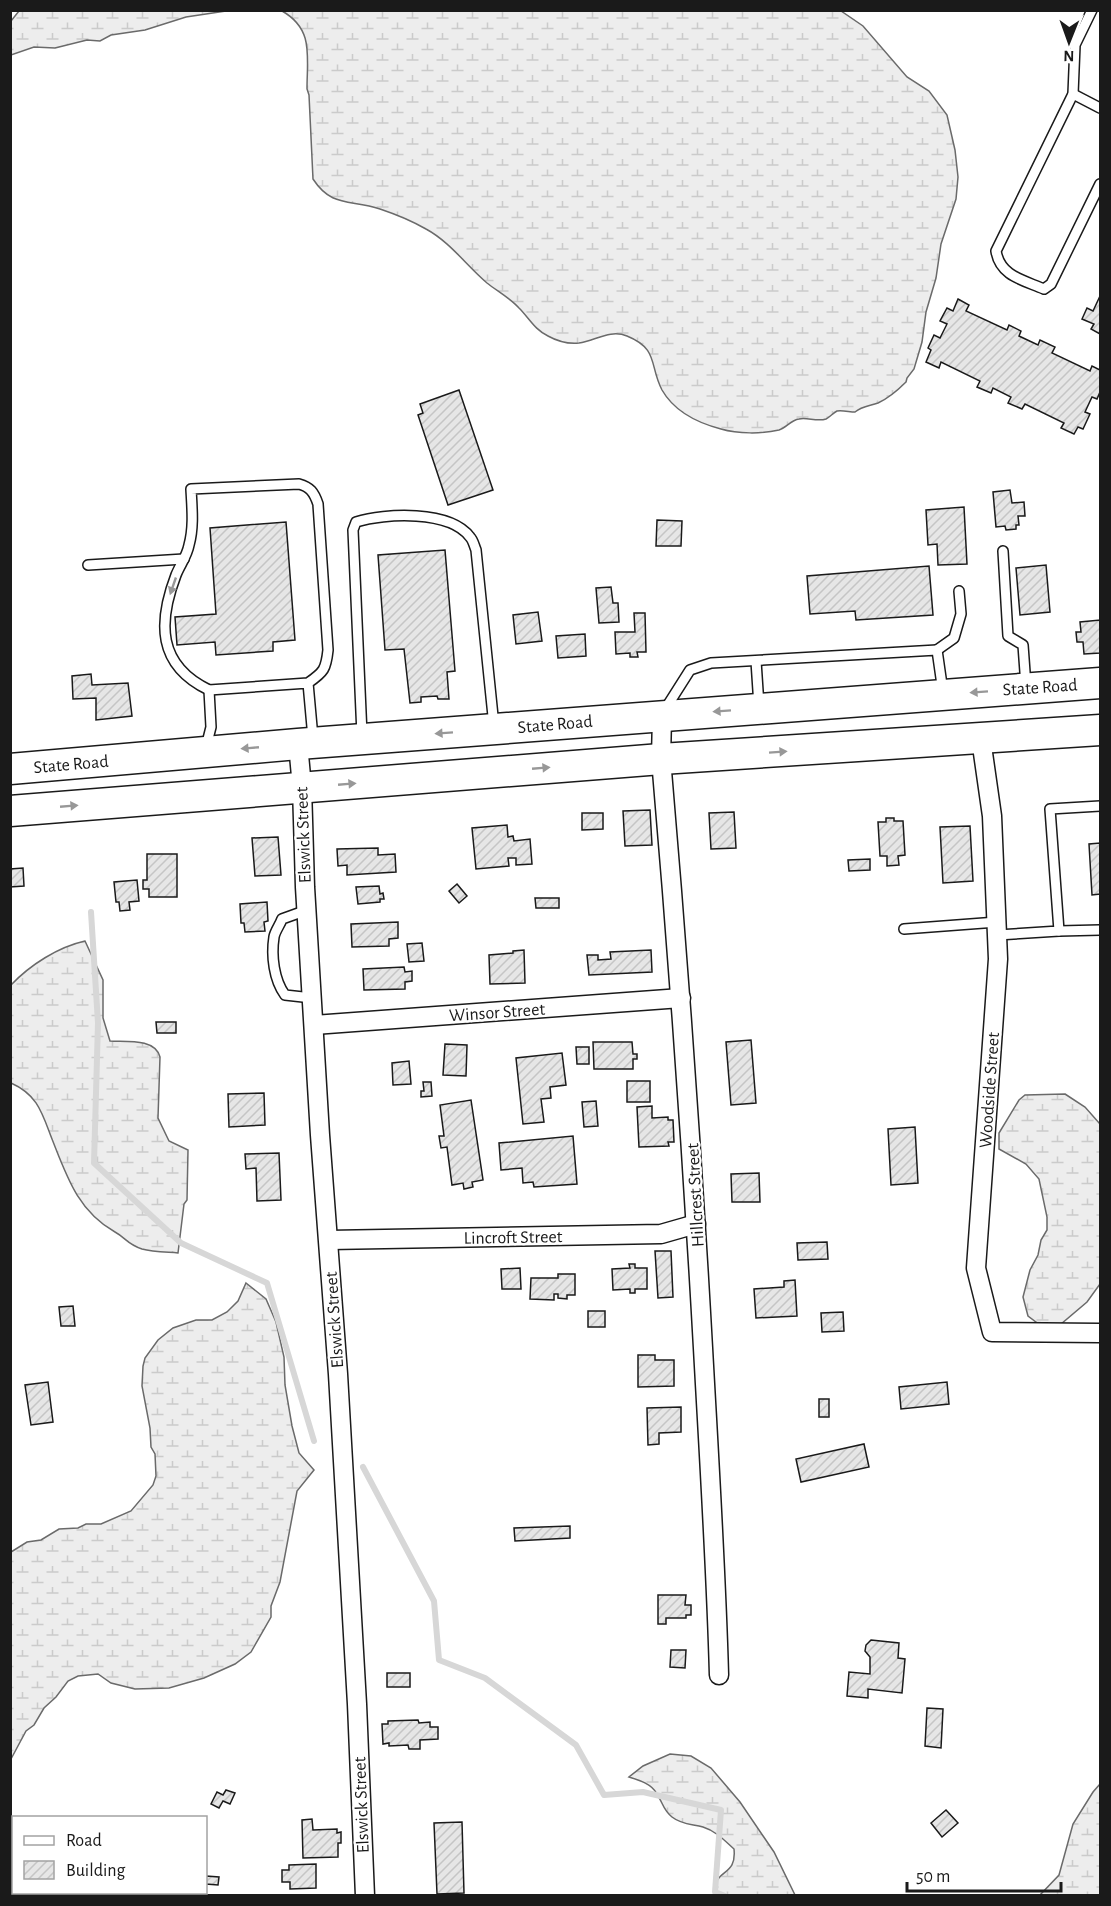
<svg xmlns="http://www.w3.org/2000/svg" width="1111" height="1906" viewBox="0 0 1111 1906" font-family="'Alegreya Sans',sans-serif">
	<style>
		.wetland { fill: url(#wetland-marsh); stroke: #6a6a6a; stroke-width: 1.5 }
		.lines { fill: none; stroke-linecap: round; stroke-linejoin: round }
		.stream { stroke: #d7d7d7; stroke-width: 6 }
		.building { fill: url(#building-hatch); stroke: #1a1a1a; stroke-width: 1.5 }
		.lane-casing { stroke: #1a1a1a; stroke-width: 12 }
		.street-casing { stroke: #1a1a1a; stroke-width: 21 }
		.primary-casing { stroke: #1a1a1a; stroke-width: 33 }
		.lane { stroke: #fff; stroke-width: 9 }
		.street { stroke: #fff; stroke-width: 18 }
		.primary { stroke: #fff; stroke-width: 30 }
		.oneway { fill: #989898 }
		.labels { text-anchor: middle; stroke-width: 4.5; stroke-linejoin: round; paint-order: stroke }
		.street-label { font-size: 18px; fill: #1a1a1a; stroke: #fff }
	</style>
	<defs>
		<pattern id="wetland-marsh" width="20" height="14" patternUnits="userSpaceOnUse" patternTransform="scale(1.5)"><rect width="20" height="14" fill="#ededed"/><path d="M1 5h8M5 5V1M11 12h8M15 12V8" fill="none" stroke="#cbcbcb"/></pattern>
		<pattern id="building-hatch" width="6" height="6" patternUnits="userSpaceOnUse" patternTransform="scale(1.5)"><rect width="6" height="6" fill="#e6e6e6"/><path d="M-1 1l2-2M0 6l6-6M5 7l2-2" fill="none" stroke="#c5c5c5"/></pattern>
	</defs>
	<rect width="100%" height="100%" fill="#fff"/>
	<g class="wetland">
		<polygon points="19,11 19,10 226,11 186,17 145,30 111,35 100,41 87,40 55,48 34,47 11,55 11,21"/>
		<path d="M282,11H841L863,26L907,77L929,91L947,115L955,150L958,177L956,199L941,244L936,278L926,312L922,342L914,369L907,378L906,382C898,390 889,398 878,403C870,406 862,406 855,412C850,412 842,410 837,411C833,413 830,417 826,419C817,422 807,417 799,419C791,420 786,428 779,430C762,434 738,434 721,429C698,423 674,411 662,390C649,365 659,349 627,336C610,329 595,341 579,343C569,344 557,341 548,336C535,330 529,318 519,308C510,298 497,291 487,283C466,265 450,242 426,229C412,221 395,214 380,209C350,199 332,208 313,179L309,95L307,89C307,56 314,29 282,11Z"/>
		<path d="M85,941L103,980V1018L110,1041C126,1042 155,1038 160,1057L158,1118L169,1141L188,1150L187,1200L184,1204L178,1253C166,1252 153,1252 142,1249C127,1244 126,1238 115,1232C78,1211 67,1177 52,1139C42,1113 38,1095 11,1083V985C30,965 58,947 85,941Z"/>
		<polygon points="1065,1094 1085,1107 1100,1124 1100,1284 1087,1302 1061,1324 1040,1325 1028,1316 1023,1297 1030,1270 1038,1255 1041,1240 1047,1230 1047,1217 1039,1179 1026,1164 999,1149 999,1133 1019,1100 1025,1095"/>
		<polygon points="246,1283 266,1299 276,1322 284,1357 285,1385 292,1426 299,1453 314,1470 297,1491 280,1582 271,1606 271,1617 251,1652 235,1664 204,1678 169,1688 135,1689 111,1683 98,1674 78,1676 68,1681 56,1697 44,1708 34,1725 26,1731 11,1759 11,1552 27,1542 41,1540 59,1529 78,1528 86,1524 101,1524 131,1511 153,1485 156,1476 155,1454 151,1447 150,1428 142,1386 143,1366 145,1358 158,1340 173,1328 196,1320 212,1320 227,1312 238,1301"/>
		<path d="M670,1754L691,1756L711,1768L740,1802L774,1852L795,1895H715C713,1866 737,1879 734,1849C725,1841 716,1831 703,1827C693,1824 682,1825 672,1817C663,1810 663,1803 657,1794C652,1784 639,1780 629,1777L643,1766Z"/>
		<polygon points="1100,1784 1100,1895 1040,1895 1059,1875 1073,1824 1093,1792"/>
	</g>
	<g class="lines">
		<g class="stream">
			<polyline points="91,912 98,1023 94,1163 181,1243 267,1283 314,1441"/>
			<polyline points="363,1467 434,1601 439,1660 485,1678 576,1745 604,1795 643,1792 721,1810 715,1892 725,1896"/>
		</g>
	</g>
	<g class="building">
		<polygon points="1100,296 1100,334 1091,329 1094,324 1082,319 1087,308 1093,311"/>
		<polygon points="958,299 969,305 966,311 1007,330 1009,325 1021,331 1019,336 1038,345 1040,340 1055,347 1052,353 1090,371 1092,366 1100,370 1100,392 1097,399 1092,397 1085,412 1090,414 1083,429 1078,427 1074,434 1061,428 1064,423 1025,404 1022,409 1008,403 1011,397 993,388 991,393 977,387 980,381 941,362 939,368 926,362 931,350 928,348 934,335 940,338 947,324 940,321 947,308 953,311"/>
		<polygon points="459,390 493,490 448,505 418,415 423,413 420,404"/>
		<polygon points="1010,490 1012,503 1024,502 1025,516 1018,516 1019,525 1016,525 1016,529 1006,530 1005,526 996,527 993,492"/>
		<polygon points="964,507 967,564 938,565 937,544 928,545 926,510"/>
		<polygon points="657,520 682,521 681,546 656,546"/>
		<polygon points="286,522 295,640 273,642 273,651 216,655 215,642 177,645 175,617 216,614 210,528"/>
		<polygon points="445,550 455,671 447,672 449,699 438,699 437,696 421,697 421,702 410,703 404,649 385,650 378,555"/>
		<polygon points="1046,565 1050,612 1020,615 1016,568"/>
		<polygon points="929,566 933,615 856,620 855,611 810,614 807,576"/>
		<polygon points="611,587 613,603 618,603 619,622 599,623 596,588"/>
		<polygon points="538,612 542,641 516,644 513,615"/>
		<polygon points="634,613 645,613 646,652 637,652 638,657 630,657 630,653 616,654 615,632 635,632"/>
		<polygon points="1100,620 1100,653 1084,654 1083,642 1077,642 1076,632 1081,632 1080,622"/>
		<polygon points="585,634 586,656 558,658 556,636"/>
		<polygon points="91,674 92,685 128,683 132,716 96,720 96,698 73,699 72,676"/>
		<polygon points="650,810 652,845 625,846 623,811"/>
		<polygon points="734,812 736,848 711,849 709,813"/>
		<polygon points="582,813 603,813 603,829 582,830"/>
		<polygon points="886,818 894,818 894,821 903,821 905,855 898,856 899,865 887,866 887,856 880,856 878,822 886,822"/>
		<polygon points="507,825 508,837 513,836 514,841 530,839 532,864 516,865 516,858 508,858 509,866 476,869 472,828"/>
		<polygon points="970,826 973,881 943,883 940,827"/>
		<polygon points="278,837 281,875 255,876 252,838"/>
		<polygon points="1100,843 1100,894 1092,895 1089,844"/>
		<polygon points="378,848 378,855 395,854 396,872 347,875 347,865 338,866 337,849"/>
		<polygon points="147,854 177,854 177,897 149,897 149,889 143,889 143,880 147,880"/>
		<polygon points="870,859 870,870 849,871 848,860"/>
		<polygon points="23,868 24,886 10,887 10,869"/>
		<polygon points="137,880 139,901 129,902 130,910 120,911 119,902 116,902 114,882"/>
		<polygon points="457,884 467,896 459,903 449,891"/>
		<polygon points="379,886 380,894 383,893 384,899 380,899 380,902 358,904 356,887"/>
		<polygon points="535,898 559,898 559,908 536,908"/>
		<polygon points="267,902 268,921 264,922 265,931 245,932 244,923 241,923 240,904"/>
		<polygon points="398,922 398,938 389,939 389,946 352,947 351,924"/>
		<polygon points="422,943 424,961 409,962 407,944"/>
		<polygon points="524,950 525,983 490,984 489,955 513,953 513,951"/>
		<polygon points="651,950 652,972 589,975 587,955 598,955 598,960 611,959 610,952"/>
		<polygon points="404,967 405,972 412,971 412,981 405,982 405,989 364,990 363,969"/>
		<polygon points="156,1022 176,1022 176,1033 157,1033"/>
		<polygon points="751,1040 756,1103 731,1105 726,1042"/>
		<polygon points="593,1042 632,1042 633,1054 637,1054 637,1059 633,1059 633,1069 594,1069"/>
		<polygon points="445,1044 467,1045 466,1076 443,1075"/>
		<polygon points="576,1047 589,1047 589,1064 577,1064"/>
		<polygon points="562,1053 566,1085 550,1087 551,1098 541,1099 544,1122 523,1124 516,1058"/>
		<polygon points="409,1061 411,1084 393,1085 392,1063"/>
		<rect x="627" y="1081" width="23" height="21"/>
		<polygon points="423,1082 431,1082 432,1096 421,1097 421,1091 424,1091"/>
		<polygon points="264,1093 265,1125 229,1127 228,1094"/>
		<polygon points="471,1100 483,1180 472,1182 473,1187 464,1189 463,1183 452,1185 447,1147 441,1148 439,1136 444,1136 440,1105"/>
		<polygon points="596,1101 598,1126 584,1127 582,1102"/>
		<polygon points="652,1106 652,1118 668,1117 668,1120 673,1120 674,1142 668,1142 669,1146 639,1147 637,1107"/>
		<polygon points="915,1127 918,1183 891,1185 888,1129"/>
		<polygon points="573,1136 577,1184 534,1187 533,1182 523,1183 522,1168 501,1170 499,1143"/>
		<polygon points="279,1153 281,1200 257,1201 256,1168 246,1169 245,1154"/>
		<polygon points="759,1173 760,1202 732,1202 731,1174"/>
		<polygon points="827,1242 828,1259 798,1260 797,1243"/>
		<polygon points="655,1251 671,1251 673,1297 658,1298"/>
		<polygon points="629,1264 635,1264 635,1268 647,1268 647,1289 635,1289 635,1293 630,1293 630,1289 613,1290 612,1269 630,1268"/>
		<polygon points="520,1268 521,1289 502,1289 501,1269"/>
		<polygon points="558,1274 575,1274 575,1295 567,1295 567,1299 558,1298 558,1294 554,1294 554,1300 530,1299 531,1278 558,1278"/>
		<polygon points="795,1280 797,1316 756,1318 754,1289 784,1287 784,1281"/>
		<polygon points="73,1306 75,1326 61,1326 59,1307"/>
		<rect x="588" y="1311" width="17" height="16"/>
		<polygon points="843,1312 844,1331 822,1332 821,1313"/>
		<polygon points="638,1355 655,1355 655,1360 674,1360 674,1386 638,1387"/>
		<polygon points="48,1382 53,1422 31,1425 25,1385"/>
		<polygon points="947,1382 949,1404 901,1409 899,1387"/>
		<rect x="819" y="1399" width="10" height="18"/>
		<polygon points="681,1407 681,1432 659,1433 659,1444 648,1445 647,1408"/>
		<polygon points="864,1444 869,1467 801,1482 796,1459"/>
		<polygon points="570,1526 570,1538 515,1541 514,1528"/>
		<polygon points="658,1595 686,1595 685,1605 691,1605 691,1615 686,1615 686,1618 666,1618 666,1624 658,1624"/>
		<polygon points="871,1640 899,1643 898,1658 905,1659 902,1693 868,1689 868,1698 847,1696 849,1672 870,1674 870,1657 865,1651 866,1645"/>
		<polygon points="671,1650 686,1650 685,1668 670,1667"/>
		<rect x="387" y="1673" width="23" height="14"/>
		<polygon points="927,1708 943,1709 941,1748 925,1746"/>
		<polygon points="418,1720 419,1723 430,1722 430,1727 438,1727 438,1739 420,1740 420,1749 409,1749 408,1745 389,1746 389,1743 383,1744 382,1724 388,1724 388,1721"/>
		<polygon points="226,1790 235,1793 230,1804 223,1801 219,1808 211,1804 217,1792 223,1795"/>
		<polygon points="946,1810 958,1823 942,1837 931,1823"/>
		<polygon points="312,1819 313,1830 337,1829 337,1833 341,1832 341,1843 338,1843 338,1857 303,1858 302,1820"/>
		<polygon points="462,1822 464,1893 437,1894 434,1823"/>
		<polygon points="316,1864 316,1888 290,1889 290,1882 282,1882 282,1870 289,1870 289,1865"/>
		<polygon points="206,1876 219,1877 218,1885 206,1884"/>
	</g>
	<g class="lines">
		<g class="lane-casing">
			<g id="lane">
				<path d="M1092,10L1075,45L1073,94L996,251C1000,276 1023,280 1044,289L1051,284L1100,184"/>
				<polyline points="1073,94 1100,108"/>
				<polyline points="1003,551 1008,636 1023,645 1026,686"/>
				<polyline points="88,565 184,559"/>
				<polyline points="937,650 954,638 961,614 959,591"/>
				<polyline points="756,661 759,706"/>
				<path d="M308,683L209,690C157,665 158,622 176,575C180,565 187,556 189,545C194,527 192,508 191,489L299,484C310,487 314,492 318,504L328,650C326,669 324,672 308,683L313,738"/>
				<polyline points="664,711 690,670 711,663 937,650 943,692"/>
				<path d="M362,735L353,530L356,522C385,513 450,510 470,537C473,540 474,545 476,550L494,726"/>
				<polyline points="206,747 211,727 209,690"/>
				<path d="M307,910L282,919C280,925 275,931 274,937C271,956 274,980 285,995L312,998"/>
				<polyline points="904,929 997,922"/>
				<polyline points="1059,931 1100,930"/>
				<polyline points="997,935 1059,931 1050,809 1100,806"/>
			</g>
		</g>
		<g class="street-casing">
			<g id="street">
				<path d="M662,716L661,759C678,955 692,1151 703,1348C709,1457 716,1566 719,1675"/>
				<polyline points="981,739 992,816 998,959 976,1268 992,1332 1100,1333"/>
				<polyline points="298,744 302,787 305,887 320,1135 338,1374 357,1704 365,1896"/>
				<polyline points="314,1025 681,998"/>
				<polyline points="329,1240 661,1234 696,1224"/>
			</g>
		</g>
		<g class="primary-casing">
			<g id="primary">
				<polyline points="10,769 298,744 1100,683"/>
				<polyline points="10,811 661,759 1100,730"/>
			</g>
		</g>
		<use href="#lane" class="lane"/>
		<use href="#street" class="street"/>
		<use href="#primary" class="primary"/>
	</g>
	<defs><path id="oneway-solid" d="M-6-.8H1V-3.2L6.5 0L1 3.2V.8H-6Z" transform="scale(1.5)"/></defs>
	<g class="oneway">
		<use href="#oneway-solid" transform="translate(173 586) rotate(109)"/>
		<use href="#oneway-solid" transform="translate(979 692) rotate(176)"/>
		<use href="#oneway-solid" transform="translate(722 711) rotate(176)"/>
		<use href="#oneway-solid" transform="translate(444 733) rotate(176)"/>
		<use href="#oneway-solid" transform="translate(250 748) rotate(175)"/>
		<use href="#oneway-solid" transform="translate(778 752) rotate(-4)"/>
		<use href="#oneway-solid" transform="translate(541 768) rotate(-5)"/>
		<use href="#oneway-solid" transform="translate(347 784) rotate(-5)"/>
		<use href="#oneway-solid" transform="translate(69 806) rotate(-5)"/>
	</g>
	<g class="labels">
		<g class="street-label">
			<text transform="translate(1040 687) rotate(-4)" y="6">State Road</text>
			<text transform="translate(555 724) rotate(-5)" y="6">State Road</text>
			<text transform="translate(71 764) rotate(-5)" y="6">State Road</text>
			<text transform="translate(303 835) rotate(-92)" y="6">Elswick Street</text>
			<text transform="translate(497 1012) rotate(-4)" y="6">Winsor Street</text>
			<text transform="translate(989 1090) rotate(-86)" y="6">Woodside Street</text>
			<text transform="translate(695 1195) rotate(-93)" y="6">Hillcrest Street</text>
			<text transform="translate(513 1237) rotate(-1)" y="6">Lincroft Street</text>
			<text transform="translate(334 1320) rotate(-94)" y="6">Elswick Street</text>
			<text transform="translate(361 1805) rotate(-92)" y="6">Elswick Street</text>
		</g>
	</g>
	<rect width="1111" height="1906" fill="none" stroke="#1a1a1a" stroke-width="24"/>
	<rect x="12" y="1816" width="195" height="78" fill="#ffffff" stroke="#a3a3a3" stroke-width="1.5"/>
	<rect x="24" y="1836" width="30" height="9" fill="#ffffff" stroke="#a3a3a3" stroke-width="1.5"/>
	<text x="66" y="1846" font-size="18" fill="#1a1a1a">Road</text>
	<rect x="24" y="1861" width="30" height="18" fill="url(#building-hatch)" stroke="#a3a3a3" stroke-width="1.5"/>
	<text x="66" y="1876" font-size="18" fill="#1a1a1a">Building</text>
	<g transform="translate(1069 42) rotate(181)" stroke="#ffffff" stroke-width="4.5" paint-order="stroke">
	<path d="M0-4.5L10 22L0 15L-10 22Z" fill="#1a1a1a"/>
	<text y="-9" font-size="16" font-weight="bold" text-anchor="middle" fill="#1a1a1a">N</text>
	</g>
	<path d="M907 1882v9h154v-9" fill="none" stroke="#1a1a1a" stroke-width="3"/>
	<text x="916" y="1882" font-size="18" fill="#1a1a1a" stroke="#ffffff" stroke-width="4.5" paint-order="stroke">50 m</text>
</svg>
